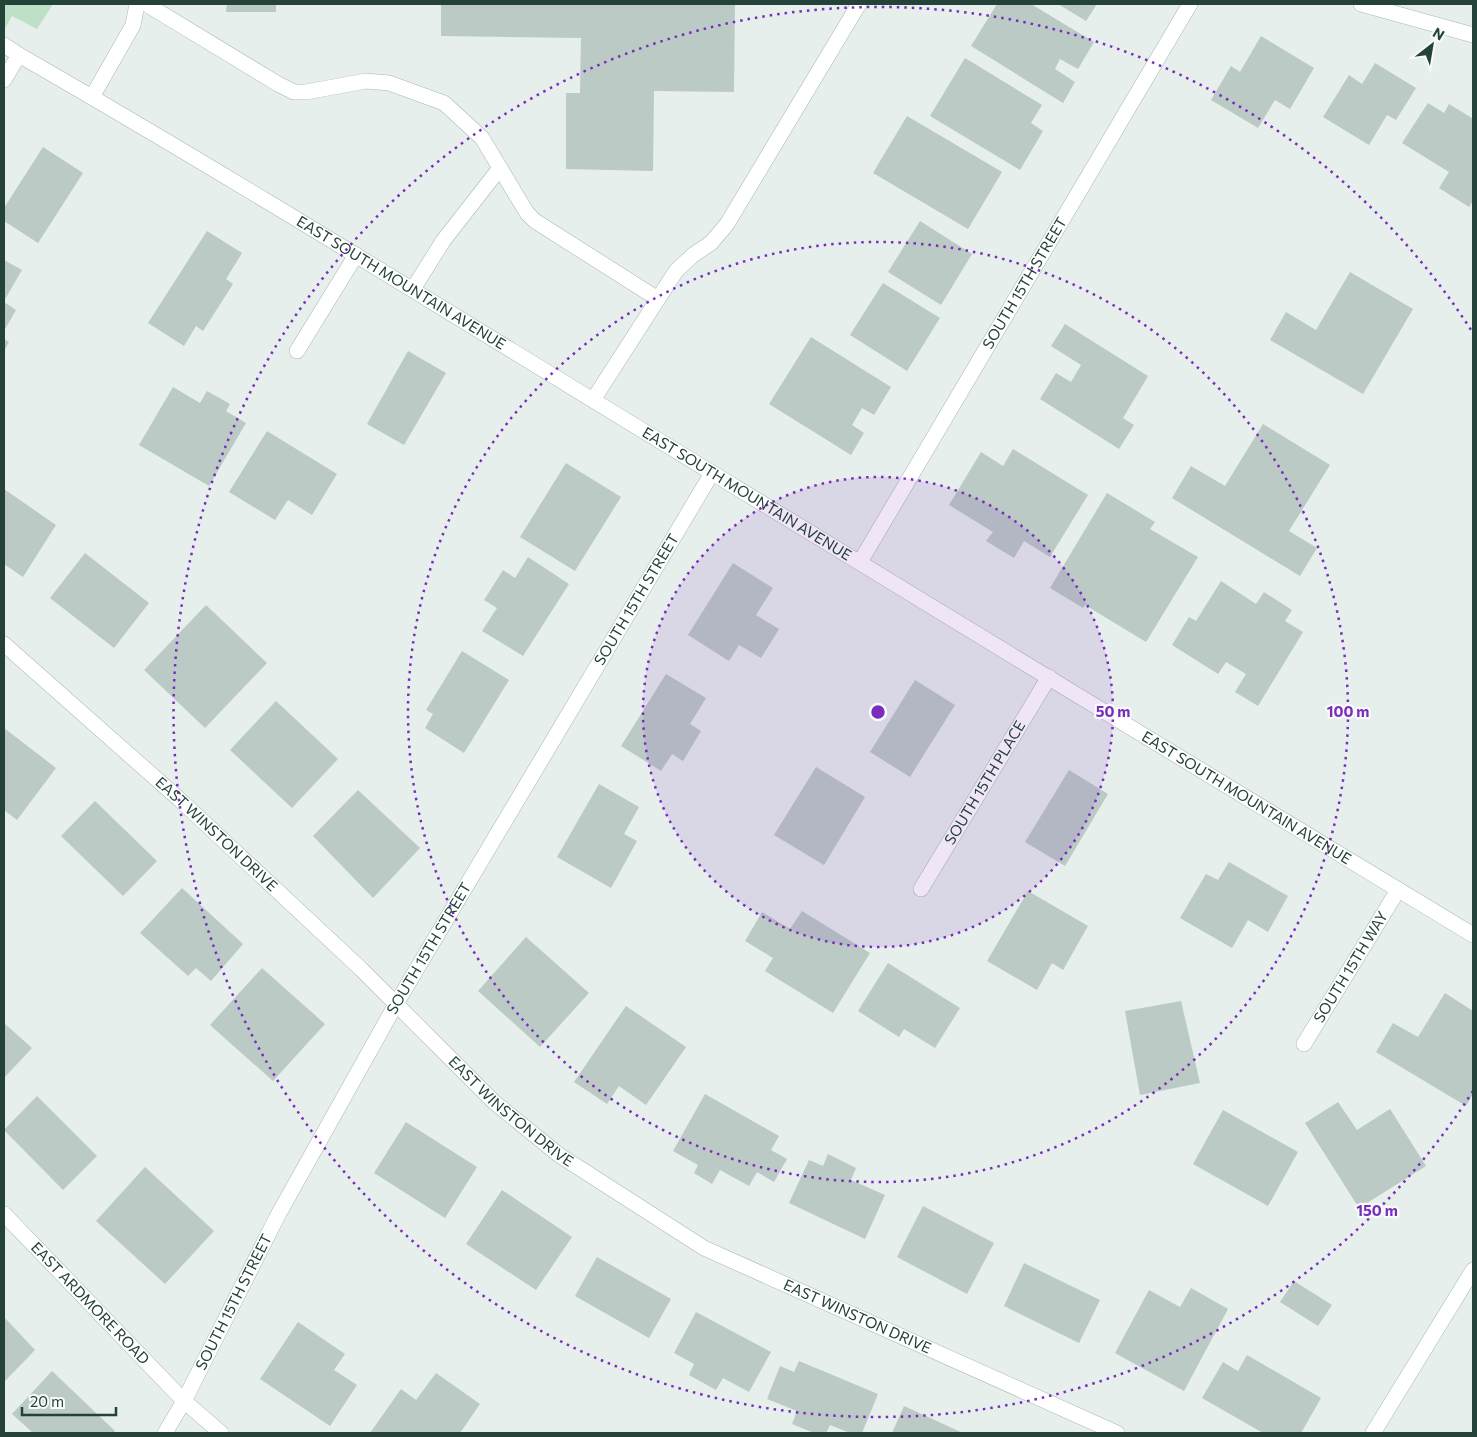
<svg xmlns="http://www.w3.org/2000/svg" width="1477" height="1437" viewBox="0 0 1477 1437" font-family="Commissioner,sans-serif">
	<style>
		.green { fill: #bfe0c8 }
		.building { fill: #bbcac4 }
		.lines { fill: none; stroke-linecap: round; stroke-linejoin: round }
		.service-casing { stroke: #a8b8b2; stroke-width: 16 }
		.minor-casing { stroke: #a8b8b2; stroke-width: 16 }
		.secondary-casing { stroke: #a4bbb3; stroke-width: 16 }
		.service { stroke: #fff; stroke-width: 15 }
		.minor { stroke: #fff; stroke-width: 15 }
		.secondary { stroke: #fff; stroke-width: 15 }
		.ring { fill: none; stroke: #7b2cbf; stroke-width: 2.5; stroke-dasharray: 2.5 5 }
		.labels { text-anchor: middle; stroke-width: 4.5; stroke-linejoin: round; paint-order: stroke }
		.street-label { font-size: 15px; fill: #24423a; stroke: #f7fbf9 }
		.centre { fill: #7b2cbf; stroke: #f7fbf9; stroke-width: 2.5 }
		.ring-label { font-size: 15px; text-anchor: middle; font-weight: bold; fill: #7b2cbf; stroke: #f7fbf9; stroke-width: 4.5; stroke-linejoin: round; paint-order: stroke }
	</style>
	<rect width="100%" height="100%" fill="#e6efeb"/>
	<polygon class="green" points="4,4 53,4 37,29 12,16 4,30"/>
	<g class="building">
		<polygon points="227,4 276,4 276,12 226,12"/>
		<polygon points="441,4 735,4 734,92 654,91 653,171 566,169 566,93 580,93 581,38 441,36"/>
		<polygon points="997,4 1031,4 1094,42 1078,69 1060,59 1055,69 1075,82 1063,103 971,46"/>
		<polygon points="1058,4 1097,4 1086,21"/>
		<polygon points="1261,36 1314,68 1290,109 1275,100 1258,128 1211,100 1231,66 1240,72"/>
		<polygon points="965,58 1042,105 1031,123 1043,131 1020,170 930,116"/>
		<polygon points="1375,63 1416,88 1396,120 1387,115 1369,145 1323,117 1349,75 1362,84"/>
		<polygon points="1428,103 1444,113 1449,104 1472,118 1473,116 1473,201 1469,207 1439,188 1449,172 1402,143"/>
		<polygon points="907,116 1002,172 968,229 873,173"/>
		<polygon points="43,147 83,173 38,243 4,221 4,208"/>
		<polygon points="920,221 972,254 941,305 888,272"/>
		<polygon points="207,231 242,253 226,279 233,284 203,331 196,326 184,346 148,323"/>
		<polygon points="4,260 22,270 4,301"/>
		<polygon points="1350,272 1413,309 1363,394 1270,340 1286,312 1316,330"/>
		<polygon points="883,283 940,318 907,371 850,335"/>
		<polygon points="4,302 16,310 4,331"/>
		<polygon points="1065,324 1148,376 1123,418 1134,425 1119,449 1040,399 1056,373 1071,382 1081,365 1051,346"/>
		<polygon points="811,337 891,387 874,415 862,408 852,425 864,433 851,455 769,404"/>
		<polygon points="4,339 9,342 4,351"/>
		<polygon points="408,351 446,373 404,445 367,424"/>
		<polygon points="173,387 200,403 207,391 230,404 226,411 246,423 209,486 139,445"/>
		<polygon points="1263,424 1330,465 1289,531 1317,548 1300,576 1172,498 1191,466 1225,486"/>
		<polygon points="267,431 337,474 312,515 288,500 275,520 229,492"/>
		<polygon points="1013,449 1088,495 1050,557 1024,541 1014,558 986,541 993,532 949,505 981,452 1003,466"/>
		<polygon points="566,463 621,497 575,571 520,537"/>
		<polygon points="4,489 56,525 23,577 4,564"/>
		<polygon points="1107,493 1155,522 1150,529 1198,557 1146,642 1085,605 1083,608 1050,588"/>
		<polygon points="85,553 149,603 114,648 50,598"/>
		<polygon points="528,557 569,584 523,656 482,631 497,608 484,600 503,570 515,578"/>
		<polygon points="733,563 773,588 756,615 779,629 761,658 739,645 729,661 688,635"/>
		<polygon points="1221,581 1256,604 1264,592 1292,610 1285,621 1303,632 1258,706 1235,692 1246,674 1226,662 1218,674 1172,645 1189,617 1196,621"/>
		<polygon points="206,605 267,663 205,728 144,670"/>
		<polygon points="462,651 509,680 464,753 425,728 433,714 426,710"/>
		<polygon points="666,674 706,698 690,724 701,731 683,761 672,754 661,771 621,746"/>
		<polygon points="915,680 955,705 910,777 870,752"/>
		<polygon points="276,701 338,759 292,808 230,750"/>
		<polygon points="4,728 56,768 17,820 4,810"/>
		<polygon points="816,767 865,797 824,865 774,835"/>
		<polygon points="1069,770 1108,794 1065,866 1025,842"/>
		<polygon points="599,784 639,807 624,834 637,841 611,888 557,857"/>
		<polygon points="358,790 420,848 373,898 313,836"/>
		<polygon points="95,801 157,861 123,896 61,836"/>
		<polygon points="1229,862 1288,896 1268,932 1248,920 1232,948 1180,918 1206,874 1218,880"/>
		<polygon points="182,888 243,944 211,981 196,968 188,976 140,933"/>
		<polygon points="1028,891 1088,926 1063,970 1052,963 1037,990 987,961"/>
		<polygon points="802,911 870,953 833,1013 765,971 773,958 745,941 762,912 790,929"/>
		<polygon points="526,937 589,993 540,1047 478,991"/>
		<polygon points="888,963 960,1008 935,1048 904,1029 899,1037 858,1011"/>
		<polygon points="262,968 325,1024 273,1081 210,1025"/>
		<polygon points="1445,993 1473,1011 1473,1094 1466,1106 1376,1052 1393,1023 1418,1037"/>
		<polygon points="1181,1001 1200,1083 1140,1095 1125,1011"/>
		<polygon points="626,1006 686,1047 646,1105 619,1086 607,1104 574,1082"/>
		<polygon points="4,1023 32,1048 4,1078"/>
		<polygon points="705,1094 779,1136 771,1150 787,1159 774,1182 757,1172 749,1186 720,1170 712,1184 694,1173 698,1165 673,1151"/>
		<polygon points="37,1096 97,1156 63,1190 4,1130"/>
		<polygon points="1338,1102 1357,1130 1390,1109 1426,1166 1359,1208 1305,1123"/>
		<polygon points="1223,1110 1298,1152 1268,1206 1193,1164"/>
		<polygon points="406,1122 477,1167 445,1218 374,1173"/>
		<polygon points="828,1154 856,1168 851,1180 885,1195 865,1239 789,1203 809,1160 823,1166"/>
		<polygon points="145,1167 214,1231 165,1284 96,1221"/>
		<polygon points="502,1190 572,1237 536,1290 466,1244"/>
		<polygon points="923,1206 994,1243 967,1294 897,1257"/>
		<polygon points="597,1257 671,1299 649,1338 575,1296"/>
		<polygon points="1024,1263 1100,1300 1079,1343 1004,1306"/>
		<polygon points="1294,1281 1332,1305 1318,1326 1280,1302"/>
		<polygon points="1191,1288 1228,1309 1184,1391 1115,1353 1149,1290 1180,1307"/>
		<polygon points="696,1312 771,1352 749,1392 723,1378 716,1390 689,1375 694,1364 674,1353"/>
		<polygon points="4,1317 35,1350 4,1382"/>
		<polygon points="298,1322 345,1354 334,1370 357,1385 330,1426 260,1379"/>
		<polygon points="1247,1355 1321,1398 1301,1433 1263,1433 1202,1398 1223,1362 1238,1371"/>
		<polygon points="799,1361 878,1394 862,1433 850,1433 830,1425 826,1433 814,1433 792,1424 797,1411 767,1399 780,1366 794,1372"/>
		<polygon points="52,1371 115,1431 113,1433 33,1433 12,1414"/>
		<polygon points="436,1373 480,1404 460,1433 370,1433 401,1389 416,1400"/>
		<polygon points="904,1406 963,1433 892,1433"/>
	</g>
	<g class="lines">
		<g class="service-casing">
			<g id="service">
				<polyline points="146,4 278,84 294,92 306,92 366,81 389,83 444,103 482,138 527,213 535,221 658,299"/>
				<polyline points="4,45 19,55"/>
				<polyline points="92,97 133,25 137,4"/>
				<polyline points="413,289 443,241 500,168"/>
				<polyline points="593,400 676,271 693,255 711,243 727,224 859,4"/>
			</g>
		</g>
		<g class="minor-casing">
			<g id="minor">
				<polyline points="1361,4 1473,35"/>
				<path id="s1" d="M4,80L19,55C254,190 483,334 714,474C967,628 1219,782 1473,935"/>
				<polyline points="297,351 356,255"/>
				<path id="s2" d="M860,562L1190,4"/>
				<path id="s3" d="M4,644L179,799L361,969L494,1102L559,1155L704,1248L1117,1433"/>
				<path id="s4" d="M921,889L1049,677"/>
				<path id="s5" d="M1304,1044L1398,890"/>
				<path id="s6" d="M4,1214L184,1401L221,1433"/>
				<path id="s7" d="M165,1433L184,1401L278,1215L396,1004L712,473"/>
			</g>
		</g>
		<g class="secondary-casing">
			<polyline id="secondary" points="1373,1433 1473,1270"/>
		</g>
		<use href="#service" class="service"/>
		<use href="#minor" class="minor"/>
		<use href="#secondary" class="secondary"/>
	</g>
	<circle cx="878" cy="712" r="235" fill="#7b2cbf" fill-opacity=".12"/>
	<g class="ring">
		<circle cx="878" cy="712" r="235"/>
		<circle cx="878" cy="712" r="470"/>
		<path d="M1473 1091A705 705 0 1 1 1473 333"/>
	</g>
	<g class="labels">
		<g class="street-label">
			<text dy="5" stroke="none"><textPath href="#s1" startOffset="474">EAST SOUTH MOUNTAIN AVENUE</textPath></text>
			<text dy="5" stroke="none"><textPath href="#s2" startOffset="324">SOUTH 15TH STREET</textPath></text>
			<text dy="5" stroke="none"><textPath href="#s1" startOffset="879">EAST SOUTH MOUNTAIN AVENUE</textPath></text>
			<text dy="5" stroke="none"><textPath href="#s7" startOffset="958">SOUTH 15TH STREET</textPath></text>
			<text dy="5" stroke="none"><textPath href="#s4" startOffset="124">SOUTH 15TH PLACE</textPath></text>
			<text dy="5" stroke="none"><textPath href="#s1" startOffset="1464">EAST SOUTH MOUNTAIN AVENUE</textPath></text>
			<text dy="5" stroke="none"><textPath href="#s3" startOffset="285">EAST WINSTON DRIVE</textPath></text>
			<text dy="5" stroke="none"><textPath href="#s7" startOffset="552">SOUTH 15TH STREET</textPath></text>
			<text dy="5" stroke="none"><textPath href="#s5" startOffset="90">SOUTH 15TH WAY</textPath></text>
			<text dy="5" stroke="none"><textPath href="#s3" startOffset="690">EAST WINSTON DRIVE</textPath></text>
			<text dy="5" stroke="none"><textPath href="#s7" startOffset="148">SOUTH 15TH STREET</textPath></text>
			<text dy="5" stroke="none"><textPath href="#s6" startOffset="124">EAST ARDMORE ROAD</textPath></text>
			<text dy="5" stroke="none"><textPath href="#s3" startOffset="1095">EAST WINSTON DRIVE</textPath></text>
		</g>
	</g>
	<circle cx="878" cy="712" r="8" class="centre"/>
	<g class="ring-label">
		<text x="1113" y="717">50 m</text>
		<text x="1348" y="717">100 m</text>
		<text x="1377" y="1216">150 m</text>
	</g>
	<rect width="1477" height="1437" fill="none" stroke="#24423a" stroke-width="10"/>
	<g transform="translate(1432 45) rotate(31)" stroke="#f7fbf9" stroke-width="4" paint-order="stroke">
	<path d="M0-4L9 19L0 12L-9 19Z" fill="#24423a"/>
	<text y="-8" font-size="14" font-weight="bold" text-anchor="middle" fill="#24423a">N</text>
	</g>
	<path d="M22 1407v8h94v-8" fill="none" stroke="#24423a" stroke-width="2.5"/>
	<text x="30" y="1407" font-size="15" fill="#24423a" stroke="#f7fbf9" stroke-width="4" paint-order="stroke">20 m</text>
</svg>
